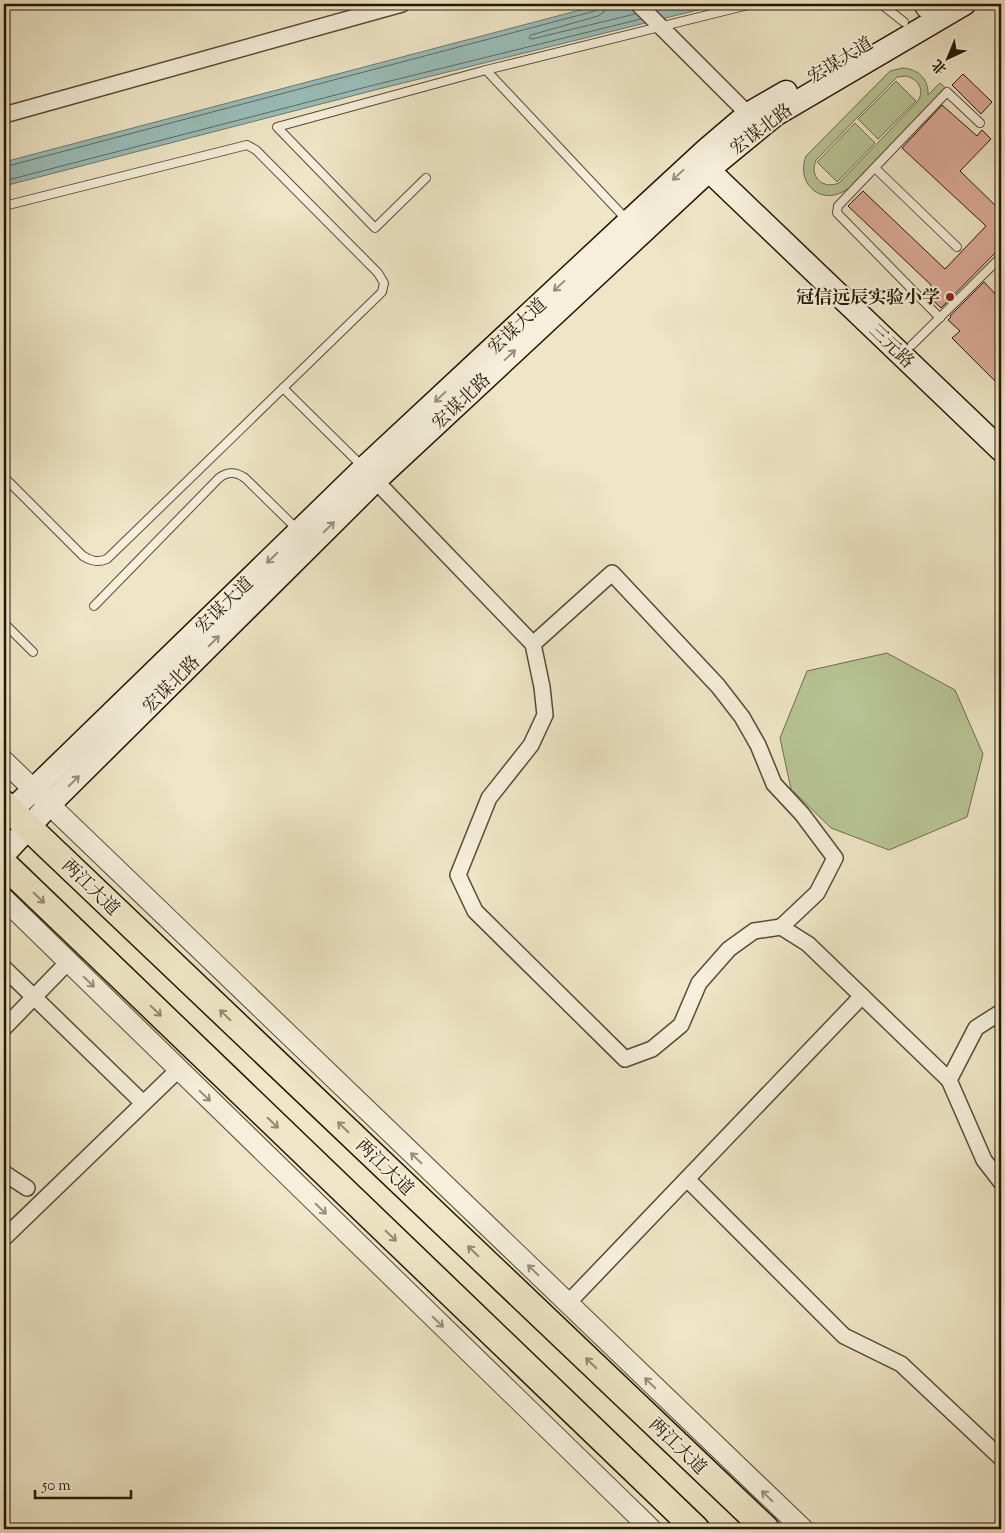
<svg xmlns="http://www.w3.org/2000/svg" width="1005" height="1533" viewBox="0 0 1005 1533" font-family="'Sorts Mill Goudy','Noto Serif SC',serif">
	<style>
		.green { fill: #b8c596; stroke: #6e6e4d; fill-rule: evenodd }
		.water { fill: #9abeba; stroke: #6b7b71 }
		.lines { fill: none; stroke-linecap: round; stroke-linejoin: round }
		.shore { stroke: #606a5f; stroke-width: 1 }
		.building { fill: #deac9c; stroke: #251704 }
		.service-casing { stroke: #584b35; stroke-width: 10 }
		.minor-casing { stroke: #584b35; stroke-width: 18 }
		.tertiary-casing { stroke: #584b35; stroke-width: 22 }
		.secondary-casing { stroke: #251704; stroke-width: 25 }
		.trunk-casing { stroke: #251704; stroke-width: 29 }
		.service { stroke: #f5efdb; stroke-width: 8 }
		.minor { stroke: #f5efdb; stroke-width: 15 }
		.tertiary { stroke: #f5efdb; stroke-width: 20 }
		.secondary { stroke: #f5efdb; stroke-width: 22 }
		.trunk { stroke: #efe6c7; stroke-width: 26 }
		.oneway { stroke: #978e7a }
		.oneway2 { stroke: #94896f }
		.poi-dot { fill: #8f2418; stroke: #f5efdb; stroke-width: 2 }
		.labels { text-anchor: middle; stroke-width: 4; stroke-linejoin: round; paint-order: stroke }
		.street-label { font-size: 18px; fill: #251704; stroke: #f5efdb }
		.poi-label { font-size: 18px; font-weight: bold; fill: #251704; stroke: #f5efdb; text-anchor: end }
	</style>
	<rect width="100%" height="100%" fill="#efe6c7"/>
	<filter id="stains"><feTurbulence type="fractalNoise" baseFrequency=".004" numOctaves="4"/><feColorMatrix values="0 0 0 0 .2 0 0 0 0 .09 0 0 0 0 .02 0 0 0 .5 -.17"/></filter>
	<radialGradient id="worn" r=".72"><stop offset=".6" stop-color="#630" stop-opacity="0"/><stop offset="1" stop-color="#630" stop-opacity=".3"/></radialGradient>
	<g class="green">
		<path d="M903,68C918,69 929,79 928,95L940,83L946,88L849,188C823,208 795,185 806,156L890,71ZM905,76C918,78 926,91 917,102L839,183C822,190 809,176 816,160L893,81L897,77Z"/>
		<polygon points="896,81 916,101 878,139 858,119"/>
		<polygon points="855,123 875,143 837,182 817,162"/>
		<polygon points="887,653 955,690 983,754 967,817 889,850 831,828 791,789 780,738 807,671"/>
	</g>
	<polygon class="water" points="603,4 722,4 375,90 4,186 4,162"/>
	<g class="lines">
		<g class="shore">
			<polyline points="606,4 604,12 598,16 531,35 529,38 532,39 635,14"/>
			<polyline points="4,167 595,11 599,8 600,4"/>
			<polyline points="4,181 374,85 641,19"/>
		</g>
	</g>
	<g class="building">
		<polygon points="963,74 992,102 981,114 952,85"/>
		<polygon points="942,105 977,136 982,130 991,139 960,171 1001,211 1001,247 941,308 924,292 931,285 848,206 863,191 945,269 986,226 902,148"/>
		<polygon points="984,282 1001,300 1001,343 995,350 1001,356 1001,387 952,338 960,331 948,320 951,317 950,316"/>
	</g>
	<g class="lines">
		<g class="service-casing">
			<g id="service">
				<polyline points="881,4 904,22"/>
				<polyline points="875,168 957,247"/>
				<polyline points="426,178 375,228 277,127 486,70"/>
				<path d="M4,206L247,145L256,150L378,273L384,283L382,292L107,559C98,563 91,561 83,556L4,477"/>
				<polyline points="627,220 486,70 752,4"/>
				<polyline points="940,318 837,213 838,206 947,92 980,123"/>
				<polyline points="912,345 1001,257"/>
				<polyline points="283,388 363,467"/>
				<path d="M94,606L219,478C228,471 236,472 245,478L298,530"/>
				<polyline points="4,623 33,652"/>
			</g>
		</g>
		<g class="minor-casing">
			<g id="minor">
				<polyline points="638,4 748,114"/>
				<polyline points="921,4 925,10"/>
				<polyline points="4,115 402,4"/>
				<polyline points="370,475 533,644 542,687 545,715 531,745 489,798 458,875 475,911 625,1059 652,1049 681,1025 699,983 729,949 754,931 781,927 808,944 949,1080"/>
				<polyline points="533,644 612,573 718,686 742,717 758,745 774,784 802,814 835,858 817,893 781,927"/>
				<polyline points="4,968 143,1103"/>
				<polyline points="1001,1012 976,1028 949,1080 984,1160 1001,1182"/>
				<polyline points="4,1028 68,962"/>
				<polyline points="4,1173 27,1188"/>
				<polyline points="687,1179 844,1336 901,1364 1001,1458"/>
				<polyline points="4,1238 178,1070"/>
				<polyline points="568,1303 862,996"/>
			</g>
		</g>
		<g class="tertiary-casing">
			<g id="tertiary">
				<polyline points="4,761 803,1529"/>
				<polyline points="4,899 651,1529"/>
			</g>
		</g>
		<g class="secondary-casing">
			<g id="secondary">
				<polyline points="699,161 1001,450"/>
				<polyline points="4,818 364,468 628,222 707,149 748,114 786,92"/>
				<polyline points="4,854 49,805 376,480 719,161 775,115 964,4"/>
			</g>
		</g>
		<g class="trunk-casing">
			<g id="trunk">
				<polyline points="4,804 766,1529"/>
				<polyline points="4,864 696,1529"/>
			</g>
		</g>
		<use href="#service" class="service"/>
		<use href="#minor" class="minor"/>
		<use href="#tertiary" class="tertiary"/>
		<use href="#secondary" class="secondary"/>
		<use href="#trunk" class="trunk"/>
	</g>
	<defs><path id="oneway-shaft" d="M-6 0H5M1.5-3L5.5 0L1.5 3" fill="none" stroke-width="1.6" stroke-linecap="round" stroke-linejoin="round" transform="scale(1.25)"/></defs>
	<g class="oneway">
		<use href="#oneway-shaft" transform="translate(678 175) rotate(137)"/>
		<use href="#oneway-shaft" transform="translate(559 286) rotate(137)"/>
		<use href="#oneway-shaft" transform="translate(510 355) rotate(-43)"/>
		<use href="#oneway-shaft" transform="translate(440 397) rotate(137)"/>
		<use href="#oneway-shaft" transform="translate(329 527) rotate(-45)"/>
		<use href="#oneway-shaft" transform="translate(272 558) rotate(136)"/>
		<use href="#oneway-shaft" transform="translate(214 641) rotate(-45)"/>
		<use href="#oneway-shaft" transform="translate(74 781) rotate(-45)"/>
		<use href="#oneway-shaft" transform="translate(89 982) rotate(44)"/>
		<use href="#oneway-shaft" transform="translate(205 1096) rotate(44)"/>
		<use href="#oneway-shaft" transform="translate(416 1158) rotate(-136)"/>
		<use href="#oneway-shaft" transform="translate(321 1209) rotate(44)"/>
		<use href="#oneway-shaft" transform="translate(533 1270) rotate(-136)"/>
		<use href="#oneway-shaft" transform="translate(438 1322) rotate(44)"/>
		<use href="#oneway-shaft" transform="translate(650 1383) rotate(-136)"/>
		<use href="#oneway-shaft" transform="translate(767 1496) rotate(-136)"/>
	</g>
	<g class="oneway2">
		<use href="#oneway-shaft" transform="translate(39 898) rotate(44)"/>
		<use href="#oneway-shaft" transform="translate(156 1011) rotate(44)"/>
		<use href="#oneway-shaft" transform="translate(225 1015) rotate(-136)"/>
		<use href="#oneway-shaft" transform="translate(273 1123) rotate(44)"/>
		<use href="#oneway-shaft" transform="translate(343 1127) rotate(-136)"/>
		<use href="#oneway-shaft" transform="translate(391 1236) rotate(44)"/>
		<use href="#oneway-shaft" transform="translate(473 1251) rotate(-136)"/>
		<use href="#oneway-shaft" transform="translate(591 1363) rotate(-136)"/>
	</g>
	<circle class="poi-dot" cx="950" cy="297" r="5"/>
	<g class="labels">
		<g class="street-label">
			<text transform="translate(840 60) rotate(-31)" y="6">宏谋大道</text>
			<text transform="translate(761 129) rotate(-37)" y="6">宏谋北路</text>
			<text transform="translate(517 326) rotate(-43)" y="6">宏谋大道</text>
			<text transform="translate(892 346) rotate(44)" y="6">三元路</text>
			<text transform="translate(461 401) rotate(-43)" y="6">宏谋北路</text>
			<text transform="translate(224 605) rotate(-44)" y="6">宏谋大道</text>
			<text transform="translate(171 684) rotate(-45)" y="6">宏谋北路</text>
			<text transform="translate(91 887) rotate(44)" y="6">两江大道</text>
			<text transform="translate(385 1167) rotate(44)" y="6">两江大道</text>
			<text transform="translate(678 1446) rotate(44)" y="6">两江大道</text>
		</g>
		<g class="poi-label">
			<text x="940" y="303">冠信远辰实验小学</text>
		</g>
	</g>
	<rect width="1005" height="1533" fill="none" stroke="#efe6c7" stroke-width="20"/>
	<rect x="5" y="5" width="995" height="1523" fill="none" stroke="#251704" stroke-width="2.5"/>
	<rect x="10" y="10" width="985" height="1513" fill="none" stroke="#251704"/>
	<g transform="translate(948 58) rotate(224)" stroke="#f5efdb" stroke-width="4" paint-order="stroke">
	<path d="M0-4L9 19L0 12L-9 19Z" fill="#251704"/>
	<text y="-8" font-size="14" font-weight="bold" text-anchor="middle" fill="#251704">北</text>
	</g>
	<path d="M35 1490v8h96v-8" fill="none" stroke="#251704" stroke-width="2.5"/>
	<text x="42" y="1490" font-size="15" fill="#251704" stroke="#f5efdb" stroke-width="4" paint-order="stroke">50 m</text>
	<rect width="100%" height="100%" filter="url(#stains)"/>
	<rect width="100%" height="100%" fill="url(#worn)"/>
</svg>
